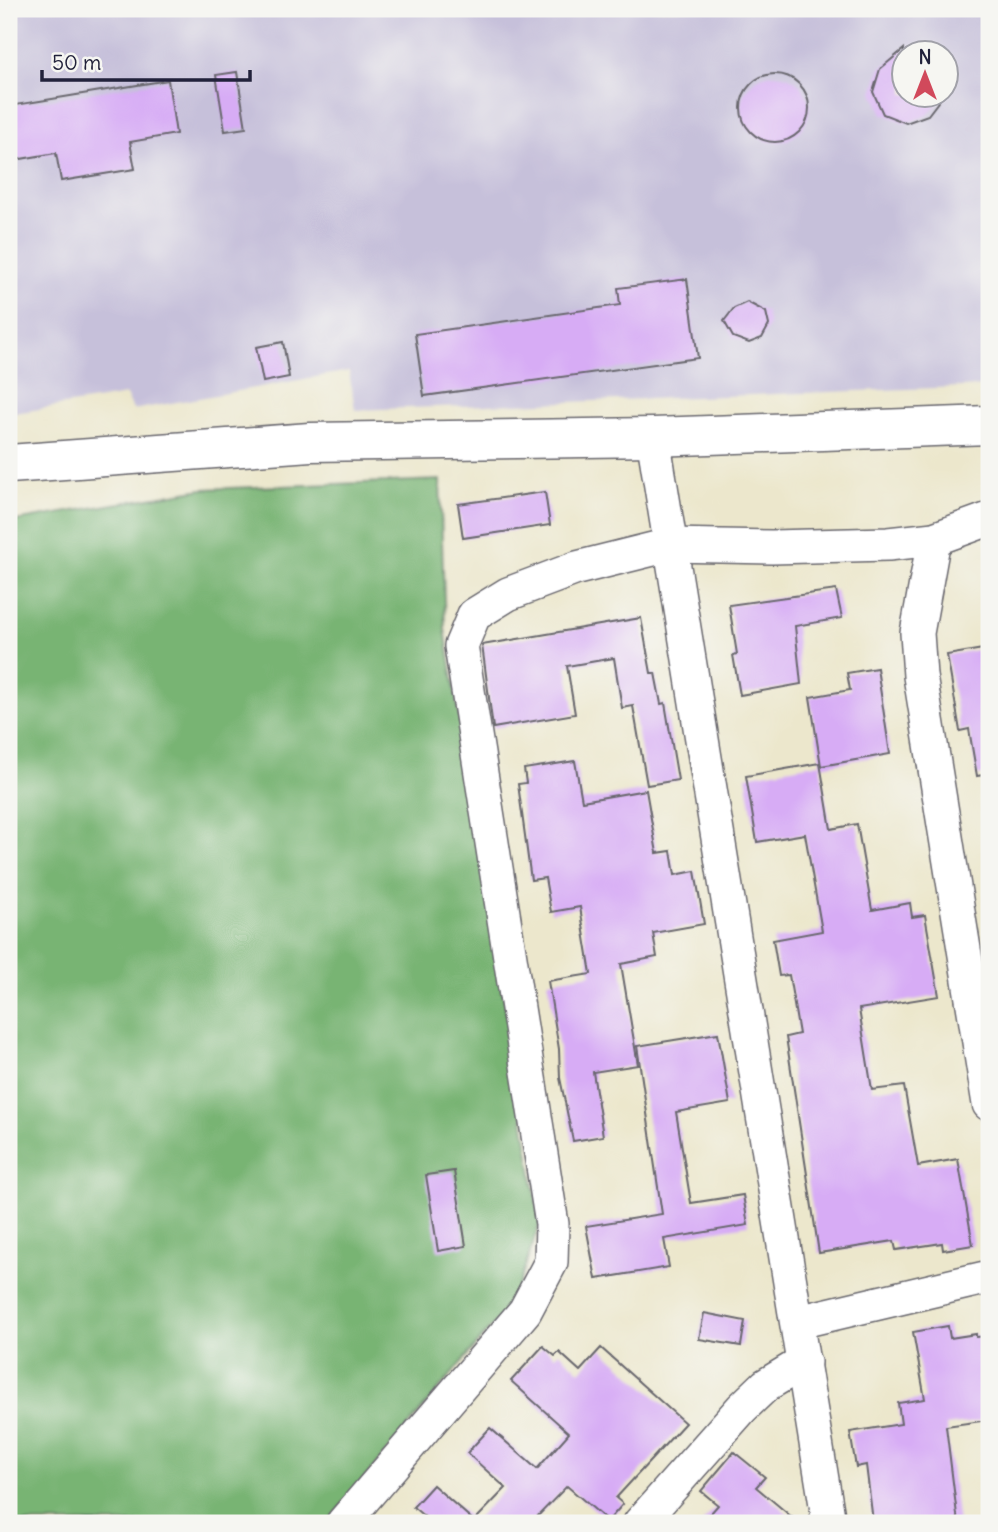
<svg xmlns="http://www.w3.org/2000/svg" width="998" height="1532" viewBox="0 0 998 1532" font-family="Delius,sans-serif">
	<style>
		.industrial { fill: #c6c0da; fill-rule: evenodd }
		.forest { fill: #78b473; stroke: #4d6b57; stroke-width: 2 }
		.building { fill: #d7acf5 }
		.lines { fill: none; stroke-linecap: round; stroke-linejoin: round }
		.minor-casing { stroke: #69676e; stroke-width: 36 }
		.tertiary-casing { stroke: #69676e; stroke-width: 41 }
		.minor { stroke: #fff; stroke-width: 33 }
		.tertiary { stroke: #fff; stroke-width: 38 }
	</style>
	<rect width="100%" height="100%" fill="#f6f6f2"/>
	<filter id="ink" filterUnits="userSpaceOnUse"><feTurbulence type="fractalNoise" baseFrequency=".0143" numOctaves="2"/><feDisplacementMap in="SourceGraphic" scale="14" xChannelSelector="R" yChannelSelector="G"/><feConvolveMatrix kernelMatrix="1 2 1 2 8 2 1 2 1" color-interpolation-filters="sRGB"/></filter>
	<filter id="wash" filterUnits="userSpaceOnUse"><feTurbulence type="fractalNoise" baseFrequency=".00686" numOctaves="4" result="noise"/><feDisplacementMap in="SourceGraphic" scale="28" xChannelSelector="R" yChannelSelector="G"/><feGaussianBlur stdDeviation="1.57" result="paint"/><feColorMatrix in="noise" values="0 0 0 0 0 0 0 0 0 0 0 0 0 0 0 0 0 1.4 0 .05"/><feComposite in="paint" operator="in"/></filter>
	<g filter="url(#wash)">
		<rect width="100%" height="100%" fill="#ece7cc"/>
		<path class="industrial" d="M9,9H980L989,63V386L355,410L349,371L133,410L126,395L9,414ZM904,52H946V94H904Z"/>
		<polygon class="forest" points="440,480 445,629 540,1224 513,1301 327,1523 9,1523 9,522 202,489"/>
		<g id="blocks">
			<g class="building">
				<polygon points="904,49 904,94 944,94 928,115 906,123 883,114 873,92 880,69"/>
				<polygon points="237,72 246,128 225,131 216,75"/>
				<circle cx="775" cy="108" r="34"/>
				<polygon points="168,80 176,134 130,142 135,169 61,181 56,153 9,161 9,106"/>
				<polygon points="687,279 698,358 424,396 415,334 620,305 618,288"/>
				<polygon points="747,302 766,312 769,325 762,338 749,343 733,337 724,321 734,308"/>
				<polygon points="283,342 289,377 263,382 256,347"/>
				<polygon points="545,492 550,525 463,538 458,504"/>
				<polygon points="836,590 842,618 795,626 801,684 740,695 733,655 737,654 729,605"/>
				<polygon points="641,618 651,673 655,673 661,704 665,703 678,780 647,785 633,706 622,708 614,658 567,666 575,714 493,728 482,645"/>
				<polygon points="989,648 989,774 977,776 969,729 960,731 947,655"/>
				<polygon points="877,668 890,754 821,766 810,697 850,690 847,673"/>
				<polygon points="575,761 582,801 646,790 657,853 671,851 675,875 695,871 704,924 653,933 657,957 621,964 638,1065 593,1072 603,1136 573,1141 560,1078 559,1049 548,981 591,974 580,907 551,912 545,878 531,880 518,784 526,783 524,769"/>
				<polygon points="820,763 831,829 857,824 872,910 910,903 912,917 925,915 939,996 859,1009 872,1090 904,1086 918,1166 958,1159 973,1245 943,1250 942,1243 896,1250 894,1241 819,1253 786,1037 799,1034 789,975 779,976 773,940 822,931 805,834 757,842 746,776"/>
				<polygon points="718,1033 730,1103 676,1112 691,1203 743,1195 748,1225 664,1239 669,1267 596,1279 586,1226 662,1214 637,1046"/>
				<polygon points="454,1171 466,1246 438,1251 426,1175"/>
				<polygon points="704,1313 745,1321 741,1346 699,1339"/>
				<polygon points="948,1326 950,1338 976,1334 976,1337 989,1336 989,1420 946,1426 958,1523 891,1523 890,1518 873,1521 866,1465 856,1467 850,1432 901,1424 898,1403 925,1399 913,1332"/>
				<polygon points="543,1346 555,1356 559,1352 580,1371 601,1348 685,1423 616,1498 623,1504 608,1521 567,1486 531,1523 432,1523 413,1507 433,1485 474,1521 506,1488 467,1453 490,1428 537,1469 569,1433 511,1381"/>
				<polygon points="734,1452 765,1477 756,1487 799,1523 702,1523 718,1505 701,1491"/>
			</g>
		</g>
	</g>
	<g filter="url(#ink)">
		<use href="#blocks" fill-opacity="0" stroke="#69676e" stroke-width="2"/>
		<g class="lines">
			<g class="minor-casing">
				<g id="minor">
					<polyline points="653,437 829,1523"/>
					<polyline points="934,539 917,633 920,676 989,1104"/>
					<polyline points="798,1322 989,1277"/>
					<polyline points="343,1523 525,1311 551,1262 552,1224 461,646 474,615 508,594 577,568 669,545 772,547 888,544 934,539 989,519"/>
					<polyline points="640,1523 742,1408 766,1385 804,1362"/>
				</g>
			</g>
			<g class="tertiary-casing">
				<polyline id="tertiary" points="9,464 310,442 653,437 989,425"/>
			</g>
			<use href="#minor" class="minor"/>
			<use href="#tertiary" class="tertiary"/>
		</g>
	</g>
	<rect width="998" height="1532" fill="none" stroke="#f6f6f2" stroke-width="35"/>
	<g transform="translate(925 74)"><circle r="33" fill="#f6f6f2" stroke="#a1a1a9" stroke-width="2"/>
	<path d="M0-5L12 26L0 18L-12 26Z" fill="#d1495b"/>
	<text y="-10" font-size="19" font-weight="bold" text-anchor="middle" fill="#22223b">N</text>
	</g>
	<path d="M42 70v10h208v-10" fill="none" stroke="#22223b" stroke-width="3.5"/>
	<text x="52" y="70" font-size="21" fill="#22223b" stroke="#f6f6f2" stroke-width="5" paint-order="stroke">50 m</text>
</svg>
